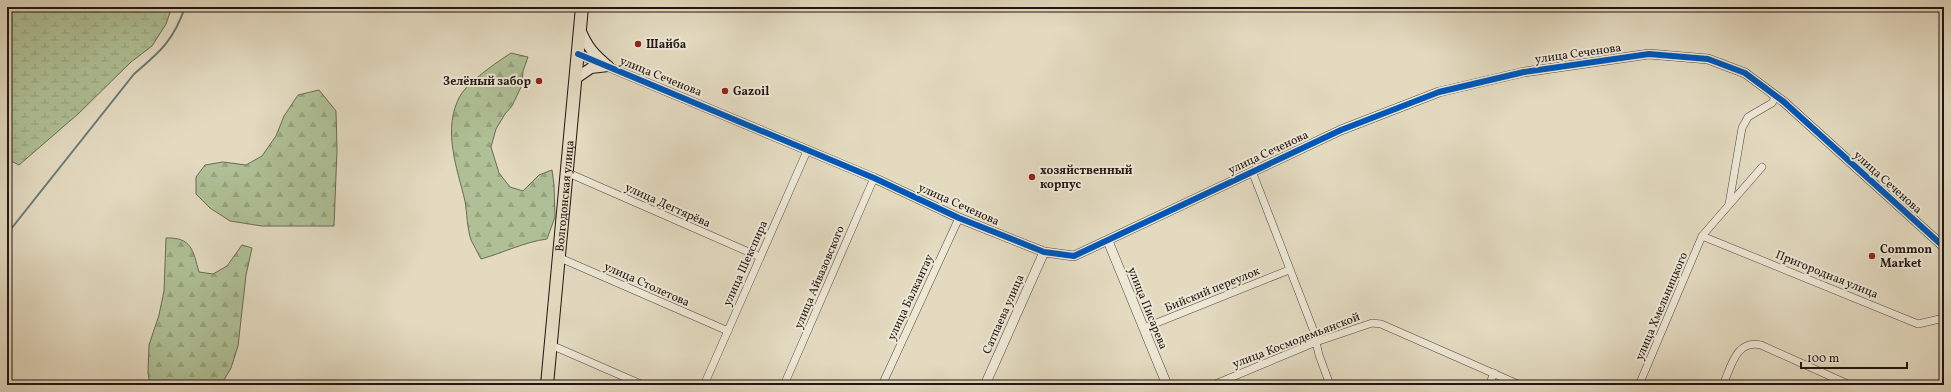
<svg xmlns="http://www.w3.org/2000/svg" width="1951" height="392" viewBox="0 0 1951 392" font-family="Vollkorn,serif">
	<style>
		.forest { fill: url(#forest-firs); stroke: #686b54 }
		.wetland { fill: url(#wetland-marsh); stroke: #686b54 }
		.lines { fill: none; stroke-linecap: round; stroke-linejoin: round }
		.stream { stroke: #687876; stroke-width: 2 }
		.minor-casing { stroke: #52473d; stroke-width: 8 }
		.tertiary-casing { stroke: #52473d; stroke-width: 10 }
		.secondary-casing { stroke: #211611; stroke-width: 12 }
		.primary-casing { stroke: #211611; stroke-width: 14 }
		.minor { stroke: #ede7d6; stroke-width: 7 }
		.tertiary { stroke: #ede7d6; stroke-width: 9 }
		.secondary { stroke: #ede7d6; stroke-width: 10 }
		.primary { stroke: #e3dac0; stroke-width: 12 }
		.cycleway-casing { stroke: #ede7d6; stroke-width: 8 }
		.cycleway { stroke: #0057b8; stroke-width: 6 }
		.poi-dot { fill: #8f2418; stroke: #ede7d6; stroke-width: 1.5 }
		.labels { text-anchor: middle; stroke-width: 4; stroke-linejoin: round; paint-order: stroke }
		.poi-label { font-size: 12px; font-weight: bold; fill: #211611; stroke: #ede7d6; text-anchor: start }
		.street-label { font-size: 12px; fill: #211611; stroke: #ede7d6 }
	</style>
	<defs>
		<pattern id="forest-firs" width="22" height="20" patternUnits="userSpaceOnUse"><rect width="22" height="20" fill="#afc096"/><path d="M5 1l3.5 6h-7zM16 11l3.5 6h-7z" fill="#96a480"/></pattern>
		<pattern id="wetland-marsh" width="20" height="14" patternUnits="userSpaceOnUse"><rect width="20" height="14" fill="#afc096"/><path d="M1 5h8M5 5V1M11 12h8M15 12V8" fill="none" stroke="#96a480"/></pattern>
	</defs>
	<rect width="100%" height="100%" fill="#e3dac0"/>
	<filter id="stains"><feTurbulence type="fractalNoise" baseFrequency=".005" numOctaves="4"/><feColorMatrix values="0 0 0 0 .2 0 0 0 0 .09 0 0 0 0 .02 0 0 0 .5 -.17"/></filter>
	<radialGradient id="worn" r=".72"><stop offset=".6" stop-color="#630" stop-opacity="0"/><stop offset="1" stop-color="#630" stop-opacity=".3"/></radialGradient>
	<g class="forest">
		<path d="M511,53L528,57L523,71L522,85L512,106L505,114L496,129L491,147L499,173L510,187L523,191L539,175L552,170L554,185L555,217L547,239C524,242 503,253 481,259C478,253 474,246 471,240C467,228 467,213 465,201C457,168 442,129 460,96C468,82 497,62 511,53Z"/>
		<polygon points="319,90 336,111 337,150 334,226 262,226 230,221 210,208 196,194 196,177 205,165 223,162 246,165 262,156 276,136 284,116 298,95"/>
		<path d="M166,238C192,237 193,251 199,272L213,274L227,266L242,245L252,248L246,275L238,346L231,368L221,385H150L148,373L149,345L159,315L164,291Z"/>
	</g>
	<polygon class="wetland" points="7,7 172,7 166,24 152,46 131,62 78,114 19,165 7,159"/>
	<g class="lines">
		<path class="stream" d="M7,234L134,74C160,52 174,40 185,7"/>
		<g class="minor-casing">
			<g id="minor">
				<polyline points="1252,171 1313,329 1319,355 1330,385"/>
				<polyline points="566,172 760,257"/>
				<polyline points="1729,204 1742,128 1748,117 1772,103 1776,96"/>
				<polyline points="1702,236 1918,324 1944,318"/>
				<polyline points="558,257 728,331"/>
				<polyline points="1144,328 1289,270"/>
				<polyline points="551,345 643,385"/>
				<polyline points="704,385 807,151"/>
				<polyline points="784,385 874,178"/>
				<polyline points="882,385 959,218"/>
				<polyline points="1213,385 1316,342 1372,323 1381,324 1520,385"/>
				<polyline points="1489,385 1494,373"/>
				<polyline points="1639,385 1702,236 1762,167"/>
				<path d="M1723,385C1731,367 1736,339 1761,345L1850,385"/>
			</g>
		</g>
		<g class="tertiary-casing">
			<g id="tertiary">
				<polyline points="578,54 874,178 959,218 1044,252 1074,256 1341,130 1439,92 1524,72 1649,54 1708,59 1745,73 1784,102 1944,247"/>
				<polyline points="1108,241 1167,385"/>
				<polyline points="985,385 1044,252"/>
			</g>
		</g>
		<g class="secondary-casing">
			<g id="secondary">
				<path d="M580,29C587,47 594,54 608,66"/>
				<polyline points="575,79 591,68 608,66"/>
			</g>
		</g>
		<g class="primary-casing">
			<g id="primary">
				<path id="s1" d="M547,385L582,7"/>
			</g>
		</g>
		<use href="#minor" class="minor"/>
		<use href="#tertiary" class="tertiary"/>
		<use href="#secondary" class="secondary"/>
		<use href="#primary" class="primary"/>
		<g class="cycleway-casing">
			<polyline id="cycleway" points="578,54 874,178 959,218 1044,252 1074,256 1341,130 1439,92 1524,72 1649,54 1708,59 1745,73 1784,102 1944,247"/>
		</g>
		<use href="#cycleway" class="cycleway"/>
	</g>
	<g class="poi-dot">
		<circle cx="638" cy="44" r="4"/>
		<circle cx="539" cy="81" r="4"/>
		<circle cx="725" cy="91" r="4"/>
		<circle cx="1032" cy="177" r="4"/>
		<circle cx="1872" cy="256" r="4"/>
	</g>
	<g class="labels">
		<g class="poi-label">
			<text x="646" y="48">Шайба</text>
			<text x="531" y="85" text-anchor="end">Зелёный забор</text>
			<text x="733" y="95">Gazoil</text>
			<text x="1040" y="174">хозяйственный<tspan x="1040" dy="14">корпус</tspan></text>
			<text x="1880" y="253">Common<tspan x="1880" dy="14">Market</tspan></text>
		</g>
		<g class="street-label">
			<text transform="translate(1578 53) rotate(-8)" y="4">улица Сеченова</text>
			<text transform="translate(661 76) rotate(22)" y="4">улица Сеченова</text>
			<text transform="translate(1268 152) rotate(-25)" y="4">улица Сеченова</text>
			<text transform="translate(1888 182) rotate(42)" y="4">улица Сеченова</text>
			<text dy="4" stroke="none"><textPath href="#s1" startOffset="190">Волгодонская улица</textPath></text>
			<text transform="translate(959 204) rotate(24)" y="4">улица Сеченова</text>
			<text transform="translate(668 205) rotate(24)" y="4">улица Дегтярёва</text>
			<text transform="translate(745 263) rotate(-66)" y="4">улица Шекспира</text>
			<text transform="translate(1827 274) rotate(22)" y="4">Пригородная улица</text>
			<text transform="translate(819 277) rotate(-67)" y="4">улица Айвазовского</text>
			<text transform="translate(647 284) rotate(24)" y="4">улица Столетова</text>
			<text transform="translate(1212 289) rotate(-22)" y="4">Бийский переулок</text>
			<text transform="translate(910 297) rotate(-65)" y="4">улица Балкантау</text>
			<text transform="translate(1661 306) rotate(-67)" y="4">улица Хмельницкого</text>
			<text transform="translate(1148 308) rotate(68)" y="4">улица Писарева</text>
			<text transform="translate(1003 314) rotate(-66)" y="4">Сатпаева улица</text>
			<text transform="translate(1296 340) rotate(-21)" y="4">улица Космодемьянской</text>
		</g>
	</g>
	<rect width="1951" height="392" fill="none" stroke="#e3dac0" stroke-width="24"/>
	<rect x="8" y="8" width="1935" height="376" fill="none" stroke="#211611" stroke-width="2"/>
	<rect x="12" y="12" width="1927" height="368" fill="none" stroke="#211611"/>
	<path d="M1801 362v6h106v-6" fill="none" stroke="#211611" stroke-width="2"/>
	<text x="1807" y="362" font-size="12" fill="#211611" stroke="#ede7d6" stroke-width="3" paint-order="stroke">100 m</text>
	<rect width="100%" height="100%" filter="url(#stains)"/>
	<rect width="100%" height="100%" fill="url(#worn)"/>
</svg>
